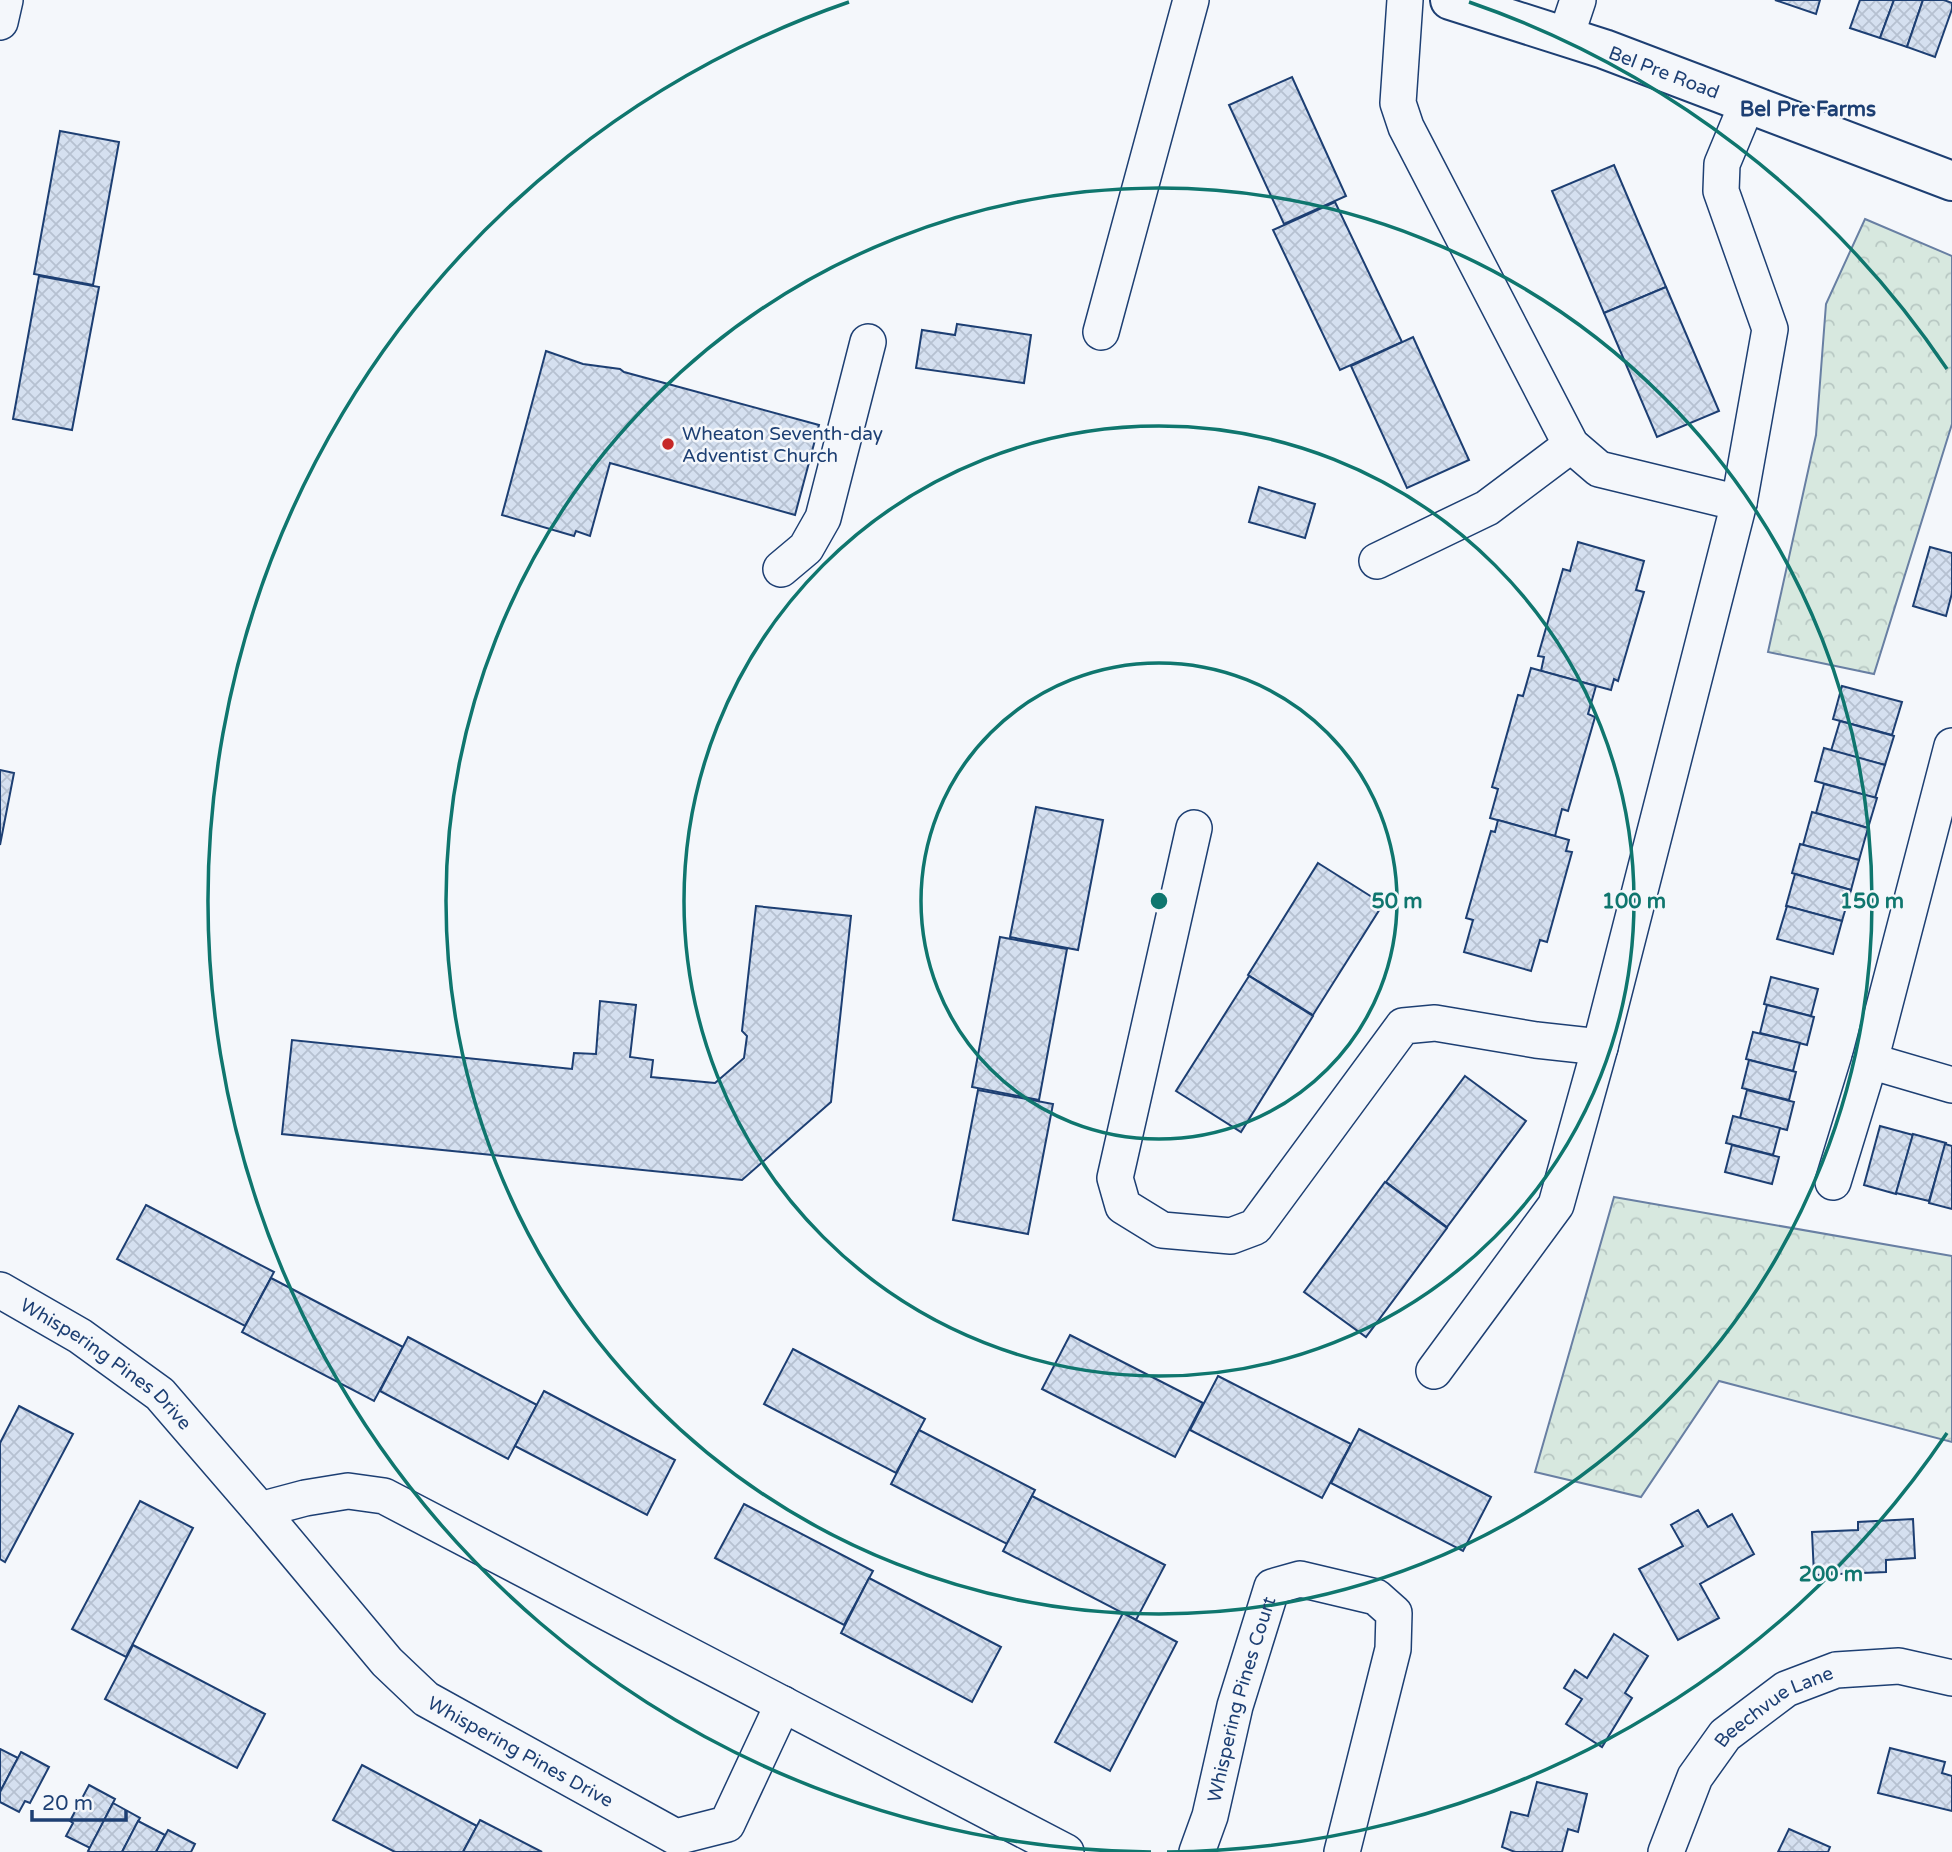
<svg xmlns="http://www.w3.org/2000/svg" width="1952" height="1852" viewBox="0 0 1952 1852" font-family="'Varela Round',sans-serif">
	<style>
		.forest { fill: url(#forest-crowns); stroke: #687fa3; stroke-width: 2 }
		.building { fill: url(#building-cross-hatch); stroke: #1d3f73; stroke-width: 2 }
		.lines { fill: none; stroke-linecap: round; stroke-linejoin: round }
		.minor-casing { stroke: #1d3f73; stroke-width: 38 }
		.major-casing { stroke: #1d3f73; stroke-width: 42 }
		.minor { stroke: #f4f7fb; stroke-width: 35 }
		.major { stroke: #f4f7fb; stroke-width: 38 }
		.ring { fill: none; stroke: #0f766e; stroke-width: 3.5 }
		.poi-dot { fill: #c62828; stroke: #f4f7fb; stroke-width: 2.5 }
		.labels { text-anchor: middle; stroke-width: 5; stroke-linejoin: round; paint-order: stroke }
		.street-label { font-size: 19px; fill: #1d3f73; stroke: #f4f7fb }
		.poi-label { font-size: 19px; fill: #1d3f73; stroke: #f4f7fb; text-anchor: start }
		.neighbourhood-label { font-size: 21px; font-weight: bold; fill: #1d3f73; stroke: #f4f7fb }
		.centre { fill: #0f766e; stroke: #f4f7fb; stroke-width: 3.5 }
		.ring-label { font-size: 21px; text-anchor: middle; font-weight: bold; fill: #0f766e; stroke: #f4f7fb; stroke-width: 5; stroke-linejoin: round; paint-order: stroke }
	</style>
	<defs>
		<pattern id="forest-crowns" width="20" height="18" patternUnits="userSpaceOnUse" patternTransform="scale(1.75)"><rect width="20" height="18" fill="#d7e8df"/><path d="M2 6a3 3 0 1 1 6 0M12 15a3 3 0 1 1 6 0" fill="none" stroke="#b8c8c3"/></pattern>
		<pattern id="building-cross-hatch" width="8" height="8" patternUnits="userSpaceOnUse" patternTransform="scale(1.75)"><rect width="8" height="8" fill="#d5e0f0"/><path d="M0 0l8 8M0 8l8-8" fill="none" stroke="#b6c1d1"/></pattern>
	</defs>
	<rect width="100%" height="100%" fill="#f4f7fb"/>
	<g class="forest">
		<polygon points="1865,219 1952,256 1952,424 1874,674 1768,652 1816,435 1826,304"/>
		<polygon points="1614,1197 1952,1256 1952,1442 1719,1381 1641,1497 1535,1472"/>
	</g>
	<g class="building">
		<polygon points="1775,0 1820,0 1816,14"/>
		<polygon points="1860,0 1894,0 1880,38 1850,28"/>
		<polygon points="1894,0 1923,0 1907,47 1880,38"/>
		<polygon points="1923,0 1944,0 1952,3 1952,9 1935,57 1907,47"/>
		<polygon points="1292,77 1346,196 1284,224 1229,105"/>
		<polygon points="60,131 119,142 93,285 34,274"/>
		<polygon points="1614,165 1666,287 1604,313 1552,191"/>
		<polygon points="1335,202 1402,342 1340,370 1273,230"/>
		<polygon points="39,276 99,287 72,430 13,419"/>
		<polygon points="1666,287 1719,411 1657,437 1604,313"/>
		<polygon points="957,324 1031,335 1024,383 916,368 922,330 955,335"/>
		<polygon points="1413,337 1469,460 1407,488 1351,366"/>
		<polygon points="546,351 583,364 620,369 624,372 819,425 795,515 610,463 590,536 576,531 574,536 502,515"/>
		<polygon points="1259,487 1315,504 1305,538 1249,522"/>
		<polygon points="1578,542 1644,561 1636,590 1644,592 1618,681 1614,679 1611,690 1541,671 1544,657 1538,656 1563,569 1570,571"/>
		<polygon points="1930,547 1952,553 1952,593 1946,616 1913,606"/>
		<polygon points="1531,668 1596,686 1588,714 1595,717 1568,811 1562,809 1555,836 1490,818 1498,789 1492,787 1518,695 1523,696"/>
		<polygon points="1842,686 1902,702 1892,735 1833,719"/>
		<polygon points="1840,721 1894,736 1885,765 1831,751"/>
		<polygon points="1824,748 1885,765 1875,798 1815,781"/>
		<polygon points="0,770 14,773 0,845"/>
		<polygon points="1824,784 1877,798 1868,828 1816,813"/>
		<polygon points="1036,807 1103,820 1078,950 1010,937"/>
		<polygon points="1812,812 1868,828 1859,860 1803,845"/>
		<polygon points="1498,820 1569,840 1566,851 1572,852 1547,942 1540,940 1531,971 1464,952 1473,920 1466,918 1491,831 1495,832"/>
		<polygon points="1800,844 1859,860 1851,890 1792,873"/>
		<polygon points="1318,863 1383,904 1313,1015 1248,975"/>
		<polygon points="1795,874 1851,890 1842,921 1786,906"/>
		<polygon points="756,906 851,916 831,1102 742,1180 282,1134 292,1040 572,1069 574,1053 596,1054 600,1001 636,1005 630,1057 653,1060 651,1077 715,1083 744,1058 747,1036 742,1031"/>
		<polygon points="1787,906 1842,921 1833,954 1777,939"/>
		<polygon points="1000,937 1067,949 1039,1100 972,1087"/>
		<polygon points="1249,976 1313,1016 1241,1132 1176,1091"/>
		<polygon points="1771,977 1818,989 1811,1016 1764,1004"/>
		<polygon points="1767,1005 1814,1017 1807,1045 1760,1033"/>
		<polygon points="1753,1032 1800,1043 1793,1071 1746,1059"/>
		<polygon points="1749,1060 1796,1072 1789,1100 1742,1088"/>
		<polygon points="1465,1076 1526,1121 1447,1227 1386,1182"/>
		<polygon points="978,1090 1053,1104 1028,1234 953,1220"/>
		<polygon points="1747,1090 1794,1102 1787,1130 1740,1118"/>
		<polygon points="1733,1116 1780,1128 1773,1155 1726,1143"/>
		<polygon points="1880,1126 1913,1135 1896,1194 1864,1185"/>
		<polygon points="1913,1134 1946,1143 1929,1201 1896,1193"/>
		<polygon points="1945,1144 1952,1146 1952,1209 1929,1203"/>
		<polygon points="1732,1145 1779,1157 1772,1184 1725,1172"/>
		<polygon points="1385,1182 1447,1228 1366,1337 1304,1292"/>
		<polygon points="146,1205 274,1272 245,1326 117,1259"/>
		<polygon points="271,1278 403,1347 374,1401 242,1332"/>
		<polygon points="1070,1335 1203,1403 1175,1457 1042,1389"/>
		<polygon points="408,1337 537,1405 508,1459 380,1391"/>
		<polygon points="793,1349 925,1419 896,1473 764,1404"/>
		<polygon points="1218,1376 1351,1444 1322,1498 1190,1430"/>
		<polygon points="544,1391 675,1460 647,1515 515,1446"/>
		<polygon points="19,1406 73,1434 5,1562 0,1559 0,1443"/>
		<polygon points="1359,1429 1491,1497 1463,1551 1331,1483"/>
		<polygon points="919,1430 1035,1490 1007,1544 891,1484"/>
		<polygon points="1032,1496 1165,1565 1136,1620 1003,1551"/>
		<polygon points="140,1501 193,1528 126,1657 72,1629"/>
		<polygon points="744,1504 873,1571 844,1625 715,1558"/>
		<polygon points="1698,1510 1708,1527 1732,1514 1754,1554 1700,1584 1719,1618 1678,1640 1639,1569 1683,1546 1671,1525"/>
		<polygon points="1913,1519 1915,1558 1886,1560 1886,1572 1814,1575 1812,1532 1858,1530 1858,1522"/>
		<polygon points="869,1578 1001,1647 972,1702 841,1633"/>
		<polygon points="1123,1613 1177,1642 1110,1771 1055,1742"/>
		<polygon points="1614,1634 1648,1656 1625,1693 1632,1698 1602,1747 1566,1724 1582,1699 1564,1688 1575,1670 1587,1678"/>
		<polygon points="133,1645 265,1714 237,1768 105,1699"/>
		<polygon points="1890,1748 1945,1762 1942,1773 1952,1776 1952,1811 1878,1793"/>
		<polygon points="0,1749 18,1758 0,1792"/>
		<polygon points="21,1752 49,1767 30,1803 25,1801 19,1812 0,1802 0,1792"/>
		<polygon points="362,1765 477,1826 463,1852 395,1852 333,1820"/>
		<polygon points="1537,1782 1587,1794 1578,1832 1568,1829 1562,1852 1515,1852 1502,1847 1511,1812 1528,1816"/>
		<polygon points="89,1785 115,1799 90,1848 66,1836 73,1823 70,1821"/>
		<polygon points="113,1803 140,1818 122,1852 90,1852 88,1851"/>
		<polygon points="480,1820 542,1852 463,1852"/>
		<polygon points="138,1821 165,1835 156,1852 122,1852"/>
		<polygon points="1789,1829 1830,1847 1828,1852 1778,1852"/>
		<polygon points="168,1830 195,1844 191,1852 156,1852"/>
	</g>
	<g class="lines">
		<g class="minor-casing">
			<g id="minor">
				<polyline points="1405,0 1398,103 1406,127 1571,445 1599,469 1739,503 1600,1047 1556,1205 1434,1371"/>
				<polyline points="0,22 5,0"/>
				<polyline points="1566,36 1578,0"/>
				<polyline points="1101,332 1191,0"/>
				<polyline points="1739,503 1770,329 1721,191 1722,164 1747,104"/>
				<polyline points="1377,561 1487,508 1571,445"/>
				<polyline points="781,569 806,548 823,518 868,342"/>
				<polyline points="1194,828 1115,1178 1123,1206 1162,1230 1231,1236 1255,1227 1403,1026 1435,1023 1536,1040 1600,1047"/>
				<polyline points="1870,1061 1952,1085"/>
				<polyline points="1833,1182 1870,1061 1952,746"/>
				<path id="s1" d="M0,1290L80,1336L160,1394L260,1510L305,1498L348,1491L384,1496L1066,1852"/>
				<path id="s2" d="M260,1510L387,1662L426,1699L676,1837L727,1824L783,1704"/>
				<path id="s3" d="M1197,1852L1210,1816L1235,1706L1272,1587L1300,1579L1376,1597L1394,1613L1393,1649L1342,1852"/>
				<path id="s4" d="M1666,1852L1695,1777L1725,1735L1786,1689L1836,1670L1899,1666L1952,1678"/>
			</g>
		</g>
		<g class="major-casing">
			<g id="major">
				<path id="s5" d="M1450,0L1604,49L1952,181"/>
			</g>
		</g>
		<use href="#minor" class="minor"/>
		<use href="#major" class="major"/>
	</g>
	<g class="ring">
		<circle cx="1159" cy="901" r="238"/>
		<circle cx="1159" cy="901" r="475"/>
		<circle cx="1159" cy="901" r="713"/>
		<path d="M1947 1433A951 951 0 0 1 1167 1852M1151 1852A951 951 0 0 1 849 2M1469 2A951 951 0 0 1 1947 369"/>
	</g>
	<circle class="poi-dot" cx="668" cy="444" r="7"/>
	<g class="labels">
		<g class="street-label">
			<text dy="7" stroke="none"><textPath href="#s5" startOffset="226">Bel Pre Road</textPath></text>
			<text dy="7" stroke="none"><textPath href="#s1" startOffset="130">Whispering Pines Drive</textPath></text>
			<text dy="7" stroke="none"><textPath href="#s3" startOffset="159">Whispering Pines Court</textPath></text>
			<text dy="7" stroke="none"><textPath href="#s4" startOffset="189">Beechvue Lane</textPath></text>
			<text dy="7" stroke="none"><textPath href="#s2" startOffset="360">Whispering Pines Drive</textPath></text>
		</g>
		<g class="poi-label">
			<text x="682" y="440">Wheaton Seventh-day<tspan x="682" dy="22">Adventist Church</tspan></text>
		</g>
		<g class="neighbourhood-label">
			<text x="1808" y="116">Bel Pre Farms</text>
		</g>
	</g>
	<circle cx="1159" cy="901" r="10" class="centre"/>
	<g class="ring-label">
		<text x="1397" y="908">50 m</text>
		<text x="1634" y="908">100 m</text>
		<text x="1872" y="908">150 m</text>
		<text x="1831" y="1581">200 m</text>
	</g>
	<path d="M32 1810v10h94v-10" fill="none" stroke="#1d3f73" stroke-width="3.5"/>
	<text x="42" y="1810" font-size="21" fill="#1d3f73" stroke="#f4f7fb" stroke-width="5" paint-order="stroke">20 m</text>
</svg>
